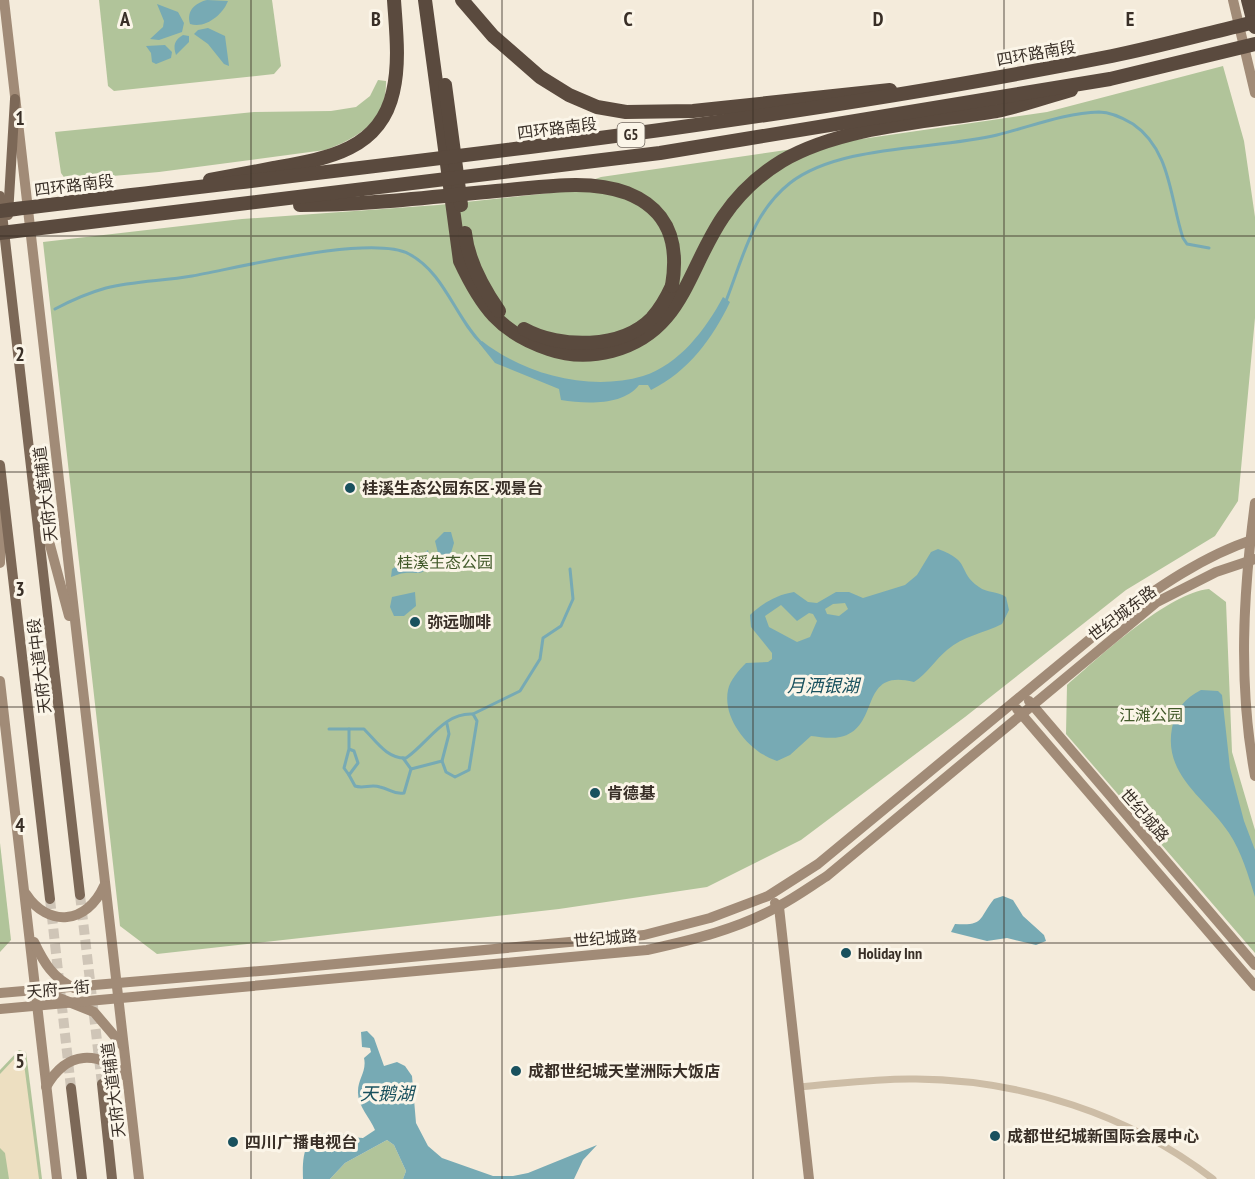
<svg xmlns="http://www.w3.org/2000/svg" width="1255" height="1179" viewBox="0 0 1255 1179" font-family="'PT Sans Narrow','Noto Sans SC',sans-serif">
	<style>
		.green { fill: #b1c49a }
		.plaza { fill: #eddfc1 }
		.water { fill: #77aab4; fill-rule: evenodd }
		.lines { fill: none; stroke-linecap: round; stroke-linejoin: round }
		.stream { stroke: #77aab4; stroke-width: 3 }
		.primary-tunnel { stroke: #cfc5b7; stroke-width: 10; stroke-dasharray: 10 5; stroke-linecap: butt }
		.street { stroke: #cdbda6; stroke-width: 7 }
		.secondary { stroke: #a18b77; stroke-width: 10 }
		.primary { stroke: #7c6857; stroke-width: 10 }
		.highway { stroke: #5a4a3e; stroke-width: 14 }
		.highway-bridge { stroke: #5a4a3e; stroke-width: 14 }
		.grid { fill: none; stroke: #392f27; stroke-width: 1.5; stroke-opacity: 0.55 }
		.poi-dot { fill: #19515e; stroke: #fbf5e8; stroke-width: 2 }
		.labels { text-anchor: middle; stroke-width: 6; stroke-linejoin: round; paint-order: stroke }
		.shield { fill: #fbf5e8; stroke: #736a61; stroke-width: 1.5 }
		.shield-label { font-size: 15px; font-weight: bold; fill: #392f27 }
		.street-label { font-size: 16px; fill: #392f27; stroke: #fbf5e8 }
		.poi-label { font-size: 16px; font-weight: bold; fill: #392f27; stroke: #fbf5e8; text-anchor: start }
		.park-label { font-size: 16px; fill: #415929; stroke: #fbf5e8 }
		.water-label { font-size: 18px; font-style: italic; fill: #19515e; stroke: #fbf5e8 }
		.grid-label { font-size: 20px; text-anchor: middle; font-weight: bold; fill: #392f27; stroke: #fbf5e8; stroke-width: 6; stroke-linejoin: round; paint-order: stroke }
	</style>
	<rect width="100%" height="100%" fill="#f4ebdb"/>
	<g class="green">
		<polygon points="99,0 272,0 281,66 274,74 114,91 108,86"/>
		<polygon points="1223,66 1244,141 1255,217 1255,318 1238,501 1215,536 1126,590 965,717 801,840 707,887 559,909 157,954 120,926 43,242 242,219 438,205 559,192 601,177 1047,112"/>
		<path d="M378,80L386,81C387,120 359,138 325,150L159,172L66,180L61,173L55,132L254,112L331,111L356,107L370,96Z"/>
		<path d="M1209,589L1226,602L1232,752L1255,830V953L1066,734L1067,685C1098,658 1169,592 1209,589Z"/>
		<polygon points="0,843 11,940 0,952"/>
		<polygon points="19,1050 26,1052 42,1179 0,1179 0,1070"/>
		<polygon points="387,1140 394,1145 406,1171 403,1179 330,1179 345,1163"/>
	</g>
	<polygon class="plaza" points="23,1056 39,1179 9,1179 5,1153 0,1148 0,1074 15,1058"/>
	<g class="water">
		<path d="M207,0L228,1C223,14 206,29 190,24C186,11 195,3 207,0Z"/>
		<polygon points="157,4 178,12 184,23 182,32 159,40 150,39 163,27 164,21"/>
		<polygon points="208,28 225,36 229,66 224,64 208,44 194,34 198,30"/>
		<path d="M183,35L189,36V42L176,55C173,46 174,40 183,35Z"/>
		<polygon points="165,45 172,52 171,58 156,64 152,62 151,53 146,46"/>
		<path d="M723,297L730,302C712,339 689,371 651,390L648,385H639C623,406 585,404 561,400L559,389L495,363L479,343L482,341C524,374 589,392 643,376C679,365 706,329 723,297Z"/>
		<polygon points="444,532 451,532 454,543 451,553 445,556 438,553 435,541"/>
		<path d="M938,549C972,561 957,572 979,587C987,593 997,591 1006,597L1009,610L1002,624C984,633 963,636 947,650C935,660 927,674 914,682C857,667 882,728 840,737C831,739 820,737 811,736L790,755L777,761C751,753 722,720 728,690C730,680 739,670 746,663L768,662L772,659V653L751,627L750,615C763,603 776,595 794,592L808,602L817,603L836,592H849L863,598L905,585L917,575L931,552ZM845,603L848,609L839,616L827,614L825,609L833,604ZM781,605L797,621L809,613L813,614L817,621L810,637L797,642L769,627L765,616Z"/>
		<path d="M428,550L430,563C423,577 417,572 405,573C400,573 395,576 391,577L392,569C404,561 416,560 428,550Z"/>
		<polygon points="415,592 416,606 404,616 394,616 390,607 392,597"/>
		<path d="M1201,690L1218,691L1222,695L1230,768L1244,821L1255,850V897C1248,875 1242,853 1229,833C1207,799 1163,776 1172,728C1175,710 1185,698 1201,690Z"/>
		<path d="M1003,896L1013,900L1023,916L1044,935L1046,941L1036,945L1007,938L987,941L951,932L955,924C985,926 978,919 994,899Z"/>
		<path d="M367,1031L374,1038L384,1066L397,1062L405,1066L412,1076L416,1123L428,1146L442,1158L493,1176H513L528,1173L597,1145L583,1160L574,1179H403L406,1171L394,1145L387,1140L345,1163L330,1179H303C302,1152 305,1129 340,1134C348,1135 354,1138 363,1138L375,1130C370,1118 357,1105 358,1091C358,1079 367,1071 364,1058L371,1052L370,1048L362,1047L361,1032Z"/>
	</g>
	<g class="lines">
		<g class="stream">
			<path d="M726,301C743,258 752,213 790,183C840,144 936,150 997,135C1030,127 1064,113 1099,112C1111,112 1123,118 1133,124C1171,150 1170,199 1183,238L1187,244L1209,248"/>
			<path d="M55,309C72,300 88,293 106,288C134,281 164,281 192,276C237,268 371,234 409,254C445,273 455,318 483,345"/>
			<path d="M329,729H364C376,741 387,759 406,758C428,743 444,712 473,714L520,691L540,659L543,638L561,626L573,599L570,569"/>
			<polyline points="349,729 349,749 344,768 349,775 358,763 354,751 349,749"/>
			<polyline points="442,761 446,772 455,777 469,770 477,721 473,714"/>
			<polyline points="411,769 442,761 449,734 447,724"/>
			<path d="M349,775L355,786C363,789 371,784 380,787C390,789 394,795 404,793L411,769L403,758"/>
		</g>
		<g class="primary-tunnel">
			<polyline points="80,895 102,1084"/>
			<polyline points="50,899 71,1088"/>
		</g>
		<path class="street" d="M798,1087C837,1084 877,1078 916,1079C1022,1080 1129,1114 1213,1179"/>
		<g class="secondary">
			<polyline points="4,0 139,1179"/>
			<polyline points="1233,0 1255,93"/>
			<path d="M1255,503C1243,594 1238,685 1255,776"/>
			<polyline points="39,504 69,616"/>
			<polyline points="0,563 1,508"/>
			<polyline points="0,681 57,1179"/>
			<polyline points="1029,701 1255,965"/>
			<polyline points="1017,709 1255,986"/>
			<path d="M26,894C48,928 87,924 104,886"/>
			<polyline points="775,903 779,907 809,1179"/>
			<path d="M34,942C44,963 53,978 74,988"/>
			<polyline points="44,992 94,1012 123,1046"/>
			<path d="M0,993L272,970L644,935L710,918L768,896L818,864L1113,620C1156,589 1204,555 1255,539"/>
			<path d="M0,1009L647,950C692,940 739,929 779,906C796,897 811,886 827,876L1157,602L1216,572L1255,559"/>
			<path d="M46,1087C67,1050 98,1050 127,1077"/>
		</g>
		<g class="primary">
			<polyline points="0,196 80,895"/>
			<polyline points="8,215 15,99"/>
			<polyline points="0,465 50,899"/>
			<polyline points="102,1084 112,1179"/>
			<polyline points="71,1088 82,1179"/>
		</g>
		<g class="highway">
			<path d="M425,0L460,261C481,306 500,333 549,349C569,356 592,356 612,351C683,332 687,270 723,217C738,195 759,175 782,161C842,126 928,122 997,111C1021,106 1046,97 1071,90"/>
			<polyline points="462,0 493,36 540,77 569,95 597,107 626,112 693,111 890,90"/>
			<polyline points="1248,0 1255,27"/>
			<polyline points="445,85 461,205"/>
			<path d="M210,180C232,176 253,172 274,168C325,159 380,151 393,92C400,62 396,30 394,0"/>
			<path d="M465,233C468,261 483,288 499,311"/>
			<path d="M524,329C560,349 622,349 652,318C661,308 667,297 672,286"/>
		</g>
		<g class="highway-bridge">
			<path d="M300,205C366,205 431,197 496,191C538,188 587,178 627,193C670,210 679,244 672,286"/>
			<path d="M0,211C372,165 744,129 1112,56C1160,46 1208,33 1255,22"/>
			<polyline points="0,233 660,153 1110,79 1255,44"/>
		</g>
	</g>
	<path class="grid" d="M251,0V1179M502,0V1179M753,0V1179M1004,0V1179M0,236H1255M0,472H1255M0,707H1255M0,943H1255"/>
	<g class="poi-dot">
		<circle cx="350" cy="488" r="6"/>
		<circle cx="415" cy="622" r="6"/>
		<circle cx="595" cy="793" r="6"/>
		<circle cx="846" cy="953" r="6"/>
		<circle cx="516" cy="1071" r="6"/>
		<circle cx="995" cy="1136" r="6"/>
		<circle cx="233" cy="1142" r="6"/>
	</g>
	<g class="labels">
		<rect class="shield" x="617.5" y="123" width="27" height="24" rx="4.5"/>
		<g class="shield-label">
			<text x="631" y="140">G5</text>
		</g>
		<g class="street-label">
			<text transform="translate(1036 53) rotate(-10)" y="6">四环路南段</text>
			<text transform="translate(557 128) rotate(-7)" y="6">四环路南段</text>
			<text transform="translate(74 185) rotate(-7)" y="6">四环路南段</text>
			<text transform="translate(45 494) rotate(-97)" y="6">天府大道辅道</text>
			<text transform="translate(1122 613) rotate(-37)" y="6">世纪城东路</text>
			<text transform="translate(39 666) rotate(-97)" y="6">天府大道中段</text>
			<text transform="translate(1145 815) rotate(49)" y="6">世纪城路</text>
			<text transform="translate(605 938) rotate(-5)" y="6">世纪城路</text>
			<text transform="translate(58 989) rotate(-5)" y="6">天府一街</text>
			<text transform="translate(113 1090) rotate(-97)" y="6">天府大道辅道</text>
		</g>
		<g class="poi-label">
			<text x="362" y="494">桂溪生态公园东区-观景台</text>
			<text x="427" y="628">弥远咖啡</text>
			<text x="607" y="799">肯德基</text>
			<text x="858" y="959">Holiday Inn</text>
			<text x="528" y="1077">成都世纪城天堂洲际大饭店</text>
			<text x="1007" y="1142">成都世纪城新国际会展中心</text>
			<text x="245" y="1148">四川广播电视台</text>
		</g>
		<g class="park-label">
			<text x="445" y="568">桂溪生态公园</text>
			<text x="1151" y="721">江滩公园</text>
		</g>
		<g class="water-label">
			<text x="823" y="692">月洒银湖</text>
			<text x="387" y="1100">天鹅湖</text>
		</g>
	</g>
	<g class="grid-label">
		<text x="125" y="26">A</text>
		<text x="376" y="26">B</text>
		<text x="628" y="26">C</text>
		<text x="878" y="26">D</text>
		<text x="1130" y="26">E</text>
		<text x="20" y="125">1</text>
		<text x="20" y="361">2</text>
		<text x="20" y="596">3</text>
		<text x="20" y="832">4</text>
		<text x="20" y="1068">5</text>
	</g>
</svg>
